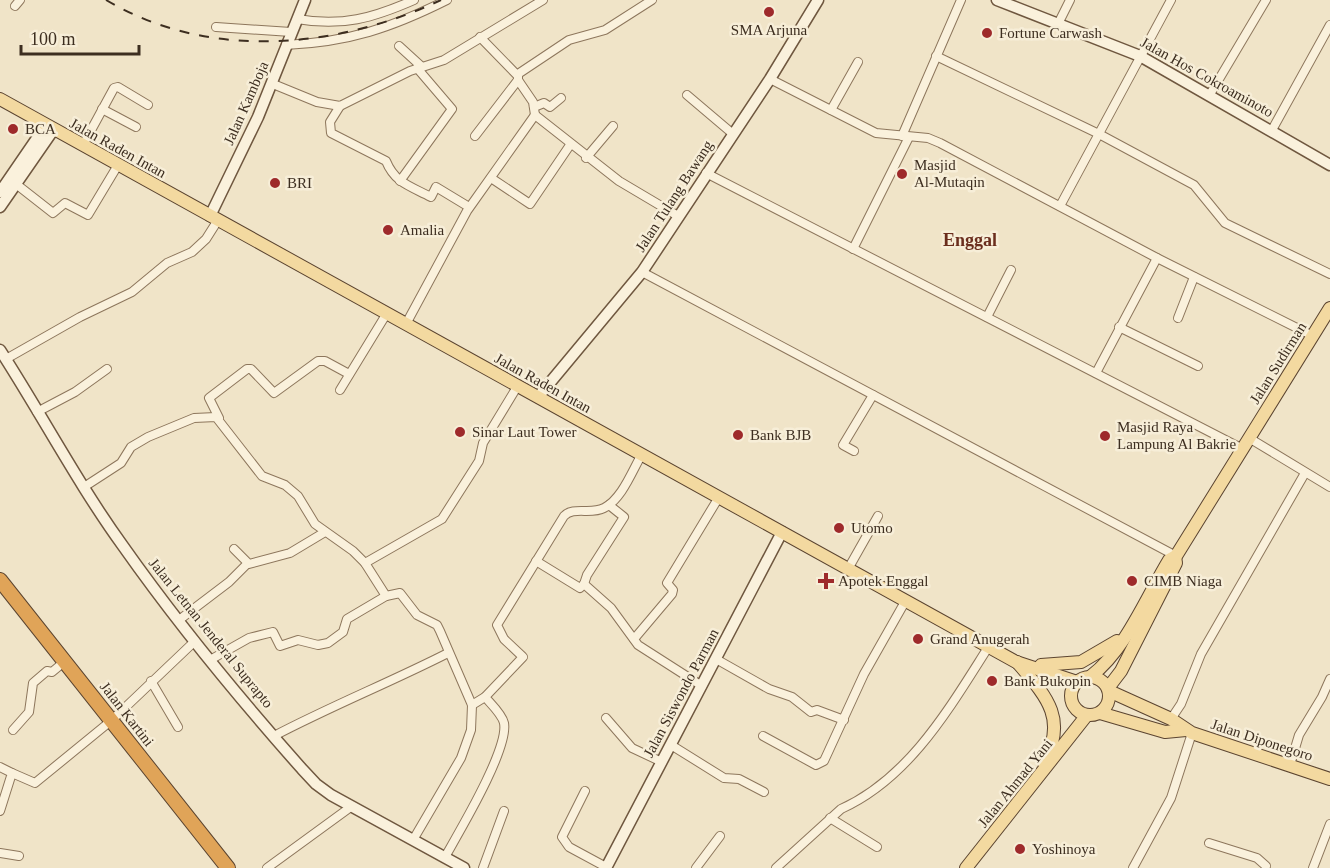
<svg xmlns="http://www.w3.org/2000/svg" width="1330" height="868" viewBox="0 0 1330 868" font-family="Georgia,serif">
	<style>
		.lines { fill: none; stroke-linecap: round; stroke-linejoin: round }
		.street-casing { stroke: #8d765c; stroke-width: 10 }
		.secondary-casing { stroke: #6f573f; stroke-width: 13 }
		.primary-casing { stroke: #5b4430; stroke-width: 14 }
		.highway-casing { stroke: #5b4430; stroke-width: 16 }
		.street { stroke: #faf1dc; stroke-width: 8 }
		.secondary { stroke: #faf1dc; stroke-width: 10 }
		.primary { stroke: #f3d9a0; stroke-width: 12 }
		.highway { stroke: #e0a458; stroke-width: 14 }
		.rail { stroke: #3d2e20; stroke-width: 2; stroke-dasharray: 10 10; stroke-linecap: butt }
		.poi-dot { fill: #9e2a2b; stroke: #f7eed8; stroke-width: 2 }
		.labels { text-anchor: middle; stroke-width: 5; stroke-linejoin: round; paint-order: stroke }
		.poi-label { font-size: 15px; fill: #3d2e20; stroke: #f7eed8; text-anchor: start }
		.street-label { font-size: 15px; fill: #3d2e20; stroke: #f7eed8 }
		.quarter-label { font-size: 18px; font-weight: bold; fill: #6b2e1e; stroke: #f7eed8 }
	</style>
	<rect width="100%" height="100%" fill="#f0e4c8"/>
	<g class="lines">
		<g class="street-casing">
			<g id="street">
				<polyline points="15,6 20,0"/>
				<path d="M297,19C342,27 373,18 414,0"/>
				<polyline points="1058,24 1070,0"/>
				<polyline points="216,27 291,32"/>
				<polyline points="480,37 517,75"/>
				<path d="M286,45C349,42 391,28 447,0"/>
				<polyline points="399,46 422,67"/>
				<polyline points="936,56 1099,134 1194,185 1225,223 1330,274"/>
				<polyline points="770,79 876,133 928,138 940,143 1157,258 1313,336"/>
				<polyline points="518,80 518,74 569,40 605,30 652,0"/>
				<polyline points="518,80 533,102 535,115"/>
				<polyline points="273,84 317,102 340,106 410,71 444,60 543,0"/>
				<polyline points="687,95 733,134"/>
				<polyline points="1209,96 1266,0"/>
				<path d="M340,106L330,122L331,133L386,161C395,183 410,186 431,197L436,187L469,207"/>
				<polyline points="534,107 544,103 550,107 561,98"/>
				<polyline points="102,109 136,127"/>
				<polyline points="831,110 858,62"/>
				<polyline points="535,115 619,181 678,216"/>
				<polyline points="1272,130 1330,25"/>
				<polyline points="475,136 518,80"/>
				<polyline points="902,136 961,0"/>
				<polyline points="83,145 114,88 118,87 148,105"/>
				<polyline points="586,158 613,126"/>
				<polyline points="706,173 1243,449"/>
				<polyline points="491,178 530,204 570,145"/>
				<polyline points="400,181 452,109 417,68"/>
				<polyline points="16,184 53,213 65,203 88,215 118,165"/>
				<polyline points="1060,206 1171,0"/>
				<polyline points="853,249 909,137"/>
				<polyline points="642,272 1176,556"/>
				<polyline points="987,317 1011,270"/>
				<polyline points="1178,318 1194,277"/>
				<polyline points="406,324 467,211 535,115"/>
				<polyline points="1119,327 1198,366"/>
				<polyline points="6,359 80,317 132,292 167,263 192,252 206,239 218,220"/>
				<polyline points="1096,373 1157,258"/>
				<polyline points="340,390 387,313"/>
				<polyline points="37,412 75,392 107,369"/>
				<polyline points="219,418 209,398 247,369 251,369 274,393 318,361 325,361 349,374"/>
				<polyline points="1249,438 1330,487"/>
				<polyline points="854,451 843,445 873,395"/>
				<polyline points="84,487 121,463 131,447 148,437 194,418 216,417 262,476 285,485 298,496 315,524 353,551 365,563 386,596 400,593 417,615 437,625 440,631 472,705 471,730 461,758 413,840"/>
				<polyline points="234,549 249,564 290,553 325,532"/>
				<polyline points="536,561 580,588 584,584"/>
				<polyline points="365,563 442,519 479,461 483,443 517,387"/>
				<polyline points="848,569 878,516"/>
				<polyline points="584,584 611,608 638,645 702,686"/>
				<polyline points="584,584 587,575 624,517 609,505"/>
				<polyline points="179,620 229,582 247,564"/>
				<polyline points="634,639 672,594 673,590 667,583 719,497"/>
				<polyline points="716,659 769,689 792,697 811,712 817,710 844,720"/>
				<polyline points="210,660 249,638 273,632 280,646 298,640 318,645 328,643 343,632 347,619 386,596"/>
				<polyline points="151,681 178,727"/>
				<path d="M472,705L485,697L523,657L504,639L497,625L564,516C573,506 591,515 604,508C622,499 632,471 642,454"/>
				<polyline points="606,718 632,748 662,762"/>
				<polyline points="1171,719 1181,704 1201,654 1305,473"/>
				<polyline points="13,730 29,712 33,683 47,671 52,672 64,662"/>
				<path d="M274,736C331,706 391,682 448,653"/>
				<polyline points="763,736 816,765 824,761 864,674 906,600"/>
				<polyline points="671,745 724,778 739,779 764,792"/>
				<polyline points="1290,765 1299,735 1322,697 1330,679"/>
				<polyline points="0,767 12,773 0,811"/>
				<polyline points="12,773 35,783 112,720 195,641"/>
				<polyline points="585,791 562,837 569,847 606,867"/>
				<polyline points="830,818 877,847"/>
				<polyline points="1209,843 1257,858 1266,866"/>
				<polyline points="0,853 19,856"/>
				<path d="M445,857C459,832 509,749 504,723C502,714 491,704 485,697"/>
				<polyline points="267,868 352,806"/>
				<polyline points="483,868 504,811"/>
				<polyline points="696,868 720,836"/>
				<path d="M776,868L841,809C910,778 950,707 989,646"/>
				<polyline points="1133,868 1171,798 1192,733"/>
				<polyline points="1313,868 1330,824"/>
			</g>
		</g>
		<g class="secondary-casing">
			<g id="secondary">
				<polyline points="997,0 1140,56 1330,165"/>
				<polyline points="0,192 46,125"/>
				<polyline points="0,207 54,129"/>
				<polyline points="210,216 258,117 305,0"/>
				<path d="M0,350C42,415 78,484 123,546C178,624 239,698 302,769L316,784L331,795L464,868"/>
				<polyline points="538,397 642,272 770,79 818,0"/>
				<polyline points="606,868 782,532"/>
			</g>
		</g>
		<g class="primary-casing">
			<g id="primary">
				<polyline points="0,99 1016,662 1077,682"/>
				<path d="M1017,662C1046,696 1068,718 1044,763"/>
				<polyline points="1041,665 1081,662 1117,641"/>
				<path d="M1091,676C1126,649 1146,598 1169,560L1176,556L1330,308"/>
				<circle cx="1090" cy="696" r="19"/>
				<polyline points="1108,688 1121,671 1176,563 1175,557"/>
				<polyline points="1109,691 1171,719 1192,733 1330,779"/>
				<polyline points="1100,713 1165,732 1186,730"/>
				<polyline points="966,868 1087,715"/>
			</g>
		</g>
		<g class="highway-casing">
			<polyline id="highway" points="0,580 228,868"/>
		</g>
		<use href="#street" class="street"/>
		<use href="#secondary" class="secondary"/>
		<use href="#primary" class="primary"/>
		<use href="#highway" class="highway"/>
		<path class="rail" d="M106,0C209,61 336,49 441,0"/>
	</g>
	<g class="poi-dot">
		<circle cx="769" cy="12" r="6"/>
		<circle cx="987" cy="33" r="6"/>
		<circle cx="13" cy="129" r="6"/>
		<circle cx="902" cy="174" r="6"/>
		<circle cx="275" cy="183" r="6"/>
		<circle cx="388" cy="230" r="6"/>
		<circle cx="460" cy="432" r="6"/>
		<circle cx="738" cy="435" r="6"/>
		<circle cx="1105" cy="436" r="6"/>
		<circle cx="839" cy="528" r="6"/>
		<path d="M823 572h6v6h6v6h-6v6h-6v-6h-6v-6h6z"/>
		<circle cx="1132" cy="581" r="6"/>
		<circle cx="918" cy="639" r="6"/>
		<circle cx="992" cy="681" r="6"/>
		<circle cx="1020" cy="849" r="6"/>
	</g>
	<g class="labels">
		<g class="poi-label">
			<text x="769" y="35" text-anchor="middle">SMA Arjuna</text>
			<text x="999" y="38">Fortune Carwash</text>
			<text x="25" y="134">BCA</text>
			<text x="914" y="170">Masjid<tspan x="914" dy="17">Al-Mutaqin</tspan></text>
			<text x="287" y="188">BRI</text>
			<text x="400" y="235">Amalia</text>
			<text x="1117" y="432">Masjid Raya<tspan x="1117" dy="17">Lampung Al Bakrie</tspan></text>
			<text x="472" y="437">Sinar Laut Tower</text>
			<text x="750" y="440">Bank BJB</text>
			<text x="851" y="533">Utomo</text>
			<text x="838" y="586">Apotek Enggal</text>
			<text x="1144" y="586">CIMB Niaga</text>
			<text x="930" y="644">Grand Anugerah</text>
			<text x="1004" y="686">Bank Bukopin</text>
			<text x="1032" y="854">Yoshinoya</text>
		</g>
		<g class="street-label">
			<text transform="translate(1207 77) rotate(29)" y="5">Jalan Hos Cokroaminoto</text>
			<text transform="translate(246 103) rotate(-66)" y="5">Jalan Kamboja</text>
			<text transform="translate(118 148) rotate(29)" y="5">Jalan Raden Intan</text>
			<text transform="translate(674 196) rotate(-57)" y="5">Jalan Tulang Bawang</text>
			<text transform="translate(1278 363) rotate(-58)" y="5">Jalan Sudirman</text>
			<text transform="translate(543 383) rotate(29)" y="5">Jalan Raden Intan</text>
			<text transform="translate(211 633) rotate(51)" y="5">Jalan Letnan Jenderal Suprapto</text>
			<text transform="translate(681 693) rotate(-62)" y="5">Jalan Siswondo Parman</text>
			<text transform="translate(127 714) rotate(52)" y="5">Jalan Kartini</text>
			<text transform="translate(1262 740) rotate(18)" y="5">Jalan Diponegoro</text>
			<text transform="translate(1015 783) rotate(-51)" y="5">Jalan Ahmad Yani</text>
		</g>
		<g class="quarter-label">
			<text x="970" y="246">Enggal</text>
		</g>
	</g>
	<path d="M21 45v9h118v-9" fill="none" stroke="#3d2e20" stroke-width="3"/>
	<text x="30" y="45" font-size="18" fill="#3d2e20" stroke="#f7eed8" stroke-width="4.5" paint-order="stroke">100 m</text>
</svg>
